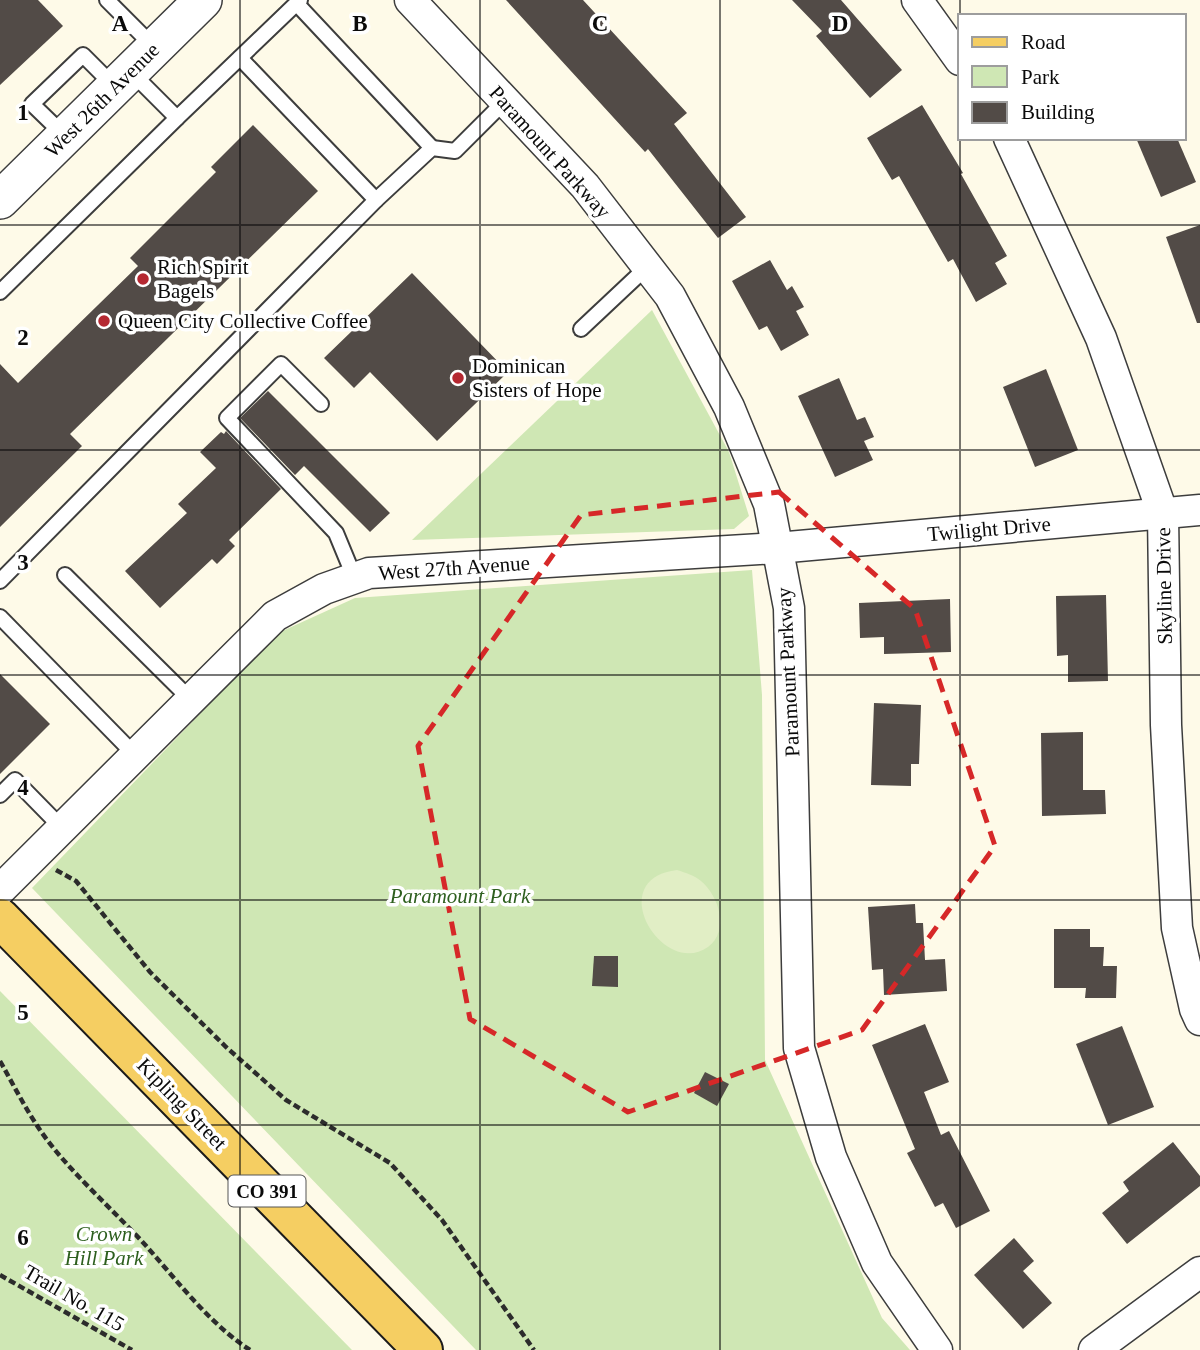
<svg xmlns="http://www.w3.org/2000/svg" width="1200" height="1350" viewBox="0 0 1200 1350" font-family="Georgia,serif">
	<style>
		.green { fill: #cfe7b4 }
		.pitch { fill: #e1eec5 }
		.building { fill: #524b47 }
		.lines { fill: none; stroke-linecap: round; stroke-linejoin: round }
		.service-casing { stroke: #3d3d3d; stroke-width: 18 }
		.minor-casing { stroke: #3d3d3d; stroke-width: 33 }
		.tertiary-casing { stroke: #3d3d3d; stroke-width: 40 }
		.primary-casing { stroke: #1b1b1b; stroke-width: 42 }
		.path { stroke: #2c2c2c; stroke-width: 4.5; stroke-dasharray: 7 3.5; stroke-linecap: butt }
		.service { stroke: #fff; stroke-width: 14 }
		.minor { stroke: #fff; stroke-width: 30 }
		.tertiary { stroke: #fff; stroke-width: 37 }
		.primary { stroke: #f5ce62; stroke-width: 38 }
		.marked { fill: none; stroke: #d62828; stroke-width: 5; stroke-dasharray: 14 9; stroke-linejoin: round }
		.grid { fill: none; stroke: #0a0a0a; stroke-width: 2; stroke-opacity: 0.55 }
		.poi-dot { fill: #b52831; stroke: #fff; stroke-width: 2.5 }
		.labels { text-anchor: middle; stroke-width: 7; stroke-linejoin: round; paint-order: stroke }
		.shield { fill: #fff; stroke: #545454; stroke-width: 2 }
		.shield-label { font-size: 19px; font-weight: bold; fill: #0a0a0a }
		.street-label { font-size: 21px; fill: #0a0a0a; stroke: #fff }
		.poi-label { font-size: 21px; fill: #0a0a0a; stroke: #fff; text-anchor: start }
		.park-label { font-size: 21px; font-style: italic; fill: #2d5f1e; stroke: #fff }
		.grid-label { font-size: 23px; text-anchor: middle; font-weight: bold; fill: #0a0a0a; stroke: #fff; stroke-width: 7; stroke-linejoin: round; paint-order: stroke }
	</style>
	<rect width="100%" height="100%" fill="#fefae8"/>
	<g class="green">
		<polygon points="652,310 729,452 749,516 734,529 412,540"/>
		<polygon points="752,570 762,695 765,1060 882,1318 910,1350 476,1350 32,888 278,633 355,598"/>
		<polygon points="0,991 352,1350 0,1350"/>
	</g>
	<path class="pitch" d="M677,870C686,873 694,875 701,881C719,896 730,931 708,947C663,979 602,879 677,870Z"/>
	<g class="building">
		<polygon points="0,0 38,0 63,26 0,85"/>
		<polygon points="506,0 583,0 687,113 674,124 746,217 718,238 648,149 645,152"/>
		<polygon points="792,0 841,0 902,70 870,98 816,36 822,31"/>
		<polygon points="922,105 963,173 961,174 1007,256 995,263 1007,284 976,302 953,259 948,262 899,176 892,180 867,138"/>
		<polygon points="253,125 318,191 70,434 82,446 0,527 0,364 18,383 138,266 130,258 216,172 211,167"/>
		<polygon points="1136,138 1177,138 1196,182 1161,197"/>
		<polygon points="1200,225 1200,323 1197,323 1166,237"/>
		<polygon points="770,260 787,290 792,286 804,307 796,311 809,335 781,351 767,326 759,330 732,281"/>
		<polygon points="412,273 508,372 437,441 370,372 354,388 324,358"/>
		<polygon points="1046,369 1078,450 1035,467 1003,387"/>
		<polygon points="839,378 857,420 865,417 874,437 864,441 873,460 835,477 798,396"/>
		<polygon points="268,391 390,513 370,532 304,466 295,475 240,418"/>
		<polygon points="226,431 281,489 229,540 235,546 217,564 212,559 160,608 125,571 187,513 178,504 216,468 200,452 221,432 224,434"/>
		<polygon points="1106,595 1108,681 1068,682 1068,655 1057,656 1056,596"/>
		<polygon points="950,599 951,652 884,654 884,637 860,638 859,603"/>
		<polygon points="0,674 50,724 0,774"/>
		<polygon points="874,703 921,705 919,764 911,764 911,786 871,785"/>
		<polygon points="1083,732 1083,790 1105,790 1106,814 1042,816 1041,733"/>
		<polygon points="915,904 916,923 923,923 925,960 945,959 947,991 884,995 883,969 872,970 868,907"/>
		<polygon points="1054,929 1090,929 1090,947 1104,947 1103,966 1117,966 1116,998 1085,998 1086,988 1054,988"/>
		<polygon points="594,956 618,956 618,987 592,986"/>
		<polygon points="925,1024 949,1082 924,1092 941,1135 949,1131 990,1211 956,1228 943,1203 935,1207 907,1153 915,1149 872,1045"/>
		<polygon points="1122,1026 1154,1107 1108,1125 1076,1044"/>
		<polygon points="705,1072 729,1084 717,1106 694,1093"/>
		<polygon points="1173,1142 1200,1176 1200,1186 1127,1244 1102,1213 1129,1191 1123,1182"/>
		<polygon points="1014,1238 1034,1261 1023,1271 1052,1303 1023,1329 974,1275"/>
	</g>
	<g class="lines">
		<g class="service-casing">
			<g id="service">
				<polyline points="107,0 153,46"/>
				<polyline points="297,4 432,148"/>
				<polyline points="131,72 177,118 300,0"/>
				<polyline points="64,135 32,104 83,55 114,86"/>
				<polyline points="376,200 432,148 455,151 505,101"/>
				<polyline points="0,292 177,118"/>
				<polyline points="581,329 647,267"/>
				<polyline points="321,404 281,364 227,418 336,533 355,579"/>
				<polyline points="65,575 191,700"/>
				<polyline points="0,581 376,200 240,58"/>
				<polyline points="0,617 136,756"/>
				<polyline points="0,795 15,780 63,829"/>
			</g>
		</g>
		<g class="minor-casing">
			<g id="minor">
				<polyline points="410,0 585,186 670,296 729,407 769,504 789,608 799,1048 831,1157 877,1263 937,1350"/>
				<polyline points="917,0 960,60"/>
				<polyline points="1009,138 1101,338 1163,514 1166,725 1177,928 1195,1009 1200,1020"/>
				<polyline points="0,890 275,616 324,589 369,573 777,548 1200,510"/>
				<polyline points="1094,1350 1200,1272"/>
			</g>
		</g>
		<g class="tertiary-casing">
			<polyline id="tertiary" points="0,200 203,0"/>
		</g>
		<g class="primary-casing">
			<polyline id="primary" points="0,918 423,1350"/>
		</g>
		<g class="path">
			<polyline points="56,870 76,881 150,972 226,1047 286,1100 390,1163 442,1220 534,1350"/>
			<path d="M0,1061C13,1084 25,1108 40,1130C68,1171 114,1210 148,1248C179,1283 210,1324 250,1350"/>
			<polyline points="0,1275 132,1350"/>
		</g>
		<use href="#service" class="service"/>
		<use href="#minor" class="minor"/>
		<use href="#tertiary" class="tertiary"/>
		<use href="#primary" class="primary"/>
	</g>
	<path class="marked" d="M779,492L915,609L995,846L862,1030L628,1112L470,1019L418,746L581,515Z"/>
	<path class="grid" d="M240,0V1350M480,0V1350M720,0V1350M960,0V1350M0,225H1200M0,450H1200M0,675H1200M0,900H1200M0,1125H1200"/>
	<g class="poi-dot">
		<circle cx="143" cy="279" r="7"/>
		<circle cx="104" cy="321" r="7"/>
		<circle cx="458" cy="378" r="7"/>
	</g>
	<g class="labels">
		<rect class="shield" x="228.5" y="1175.5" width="77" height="31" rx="5"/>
		<g class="shield-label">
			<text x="267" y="1198">CO 391</text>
		</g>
		<g class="street-label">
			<text transform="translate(102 100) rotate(-45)" y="7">West 26th Avenue</text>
			<text transform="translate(550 152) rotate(48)" y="7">Paramount Parkway</text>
			<text transform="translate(989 529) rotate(-5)" y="7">Twilight Drive</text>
			<text transform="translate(454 568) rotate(-4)" y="7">West 27th Avenue</text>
			<text transform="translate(1164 586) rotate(-91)" y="7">Skyline Drive</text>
			<text transform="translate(788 672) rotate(-93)" y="7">Paramount Parkway</text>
			<text transform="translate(182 1104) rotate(46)" y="7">Kipling Street</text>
			<text transform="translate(74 1298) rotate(30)" y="7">Trail No. 115</text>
		</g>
		<g class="poi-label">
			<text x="157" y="274">Rich Spirit<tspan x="157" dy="24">Bagels</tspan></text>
			<text x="118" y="328">Queen City Collective Coffee</text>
			<text x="472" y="373">Dominican<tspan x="472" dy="24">Sisters of Hope</tspan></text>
		</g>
		<g class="park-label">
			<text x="460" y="903">Paramount Park</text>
			<text x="104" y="1241">Crown<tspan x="104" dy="24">Hill Park</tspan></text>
		</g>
	</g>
	<g class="grid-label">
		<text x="120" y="31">A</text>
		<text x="360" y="31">B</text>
		<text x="600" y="31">C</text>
		<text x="840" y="31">D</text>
		<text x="23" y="120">1</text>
		<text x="23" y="345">2</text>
		<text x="23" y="570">3</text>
		<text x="23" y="795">4</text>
		<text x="23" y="1020">5</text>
		<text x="23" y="1245">6</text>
	</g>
	<rect x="958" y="14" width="228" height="126" fill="#ffffff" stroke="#9d9d9d" stroke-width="2"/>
	<rect x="972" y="37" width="35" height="10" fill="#f5ce62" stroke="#9d9d9d" stroke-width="2"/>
	<text x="1021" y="49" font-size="21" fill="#0a0a0a">Road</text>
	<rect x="972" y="66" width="35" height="21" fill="#cfe7b4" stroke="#9d9d9d" stroke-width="2"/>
	<text x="1021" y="84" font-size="21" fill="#0a0a0a">Park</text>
	<rect x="972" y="102" width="35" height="21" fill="#524b47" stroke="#9d9d9d" stroke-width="2"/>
	<text x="1021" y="119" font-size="21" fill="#0a0a0a">Building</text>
</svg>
